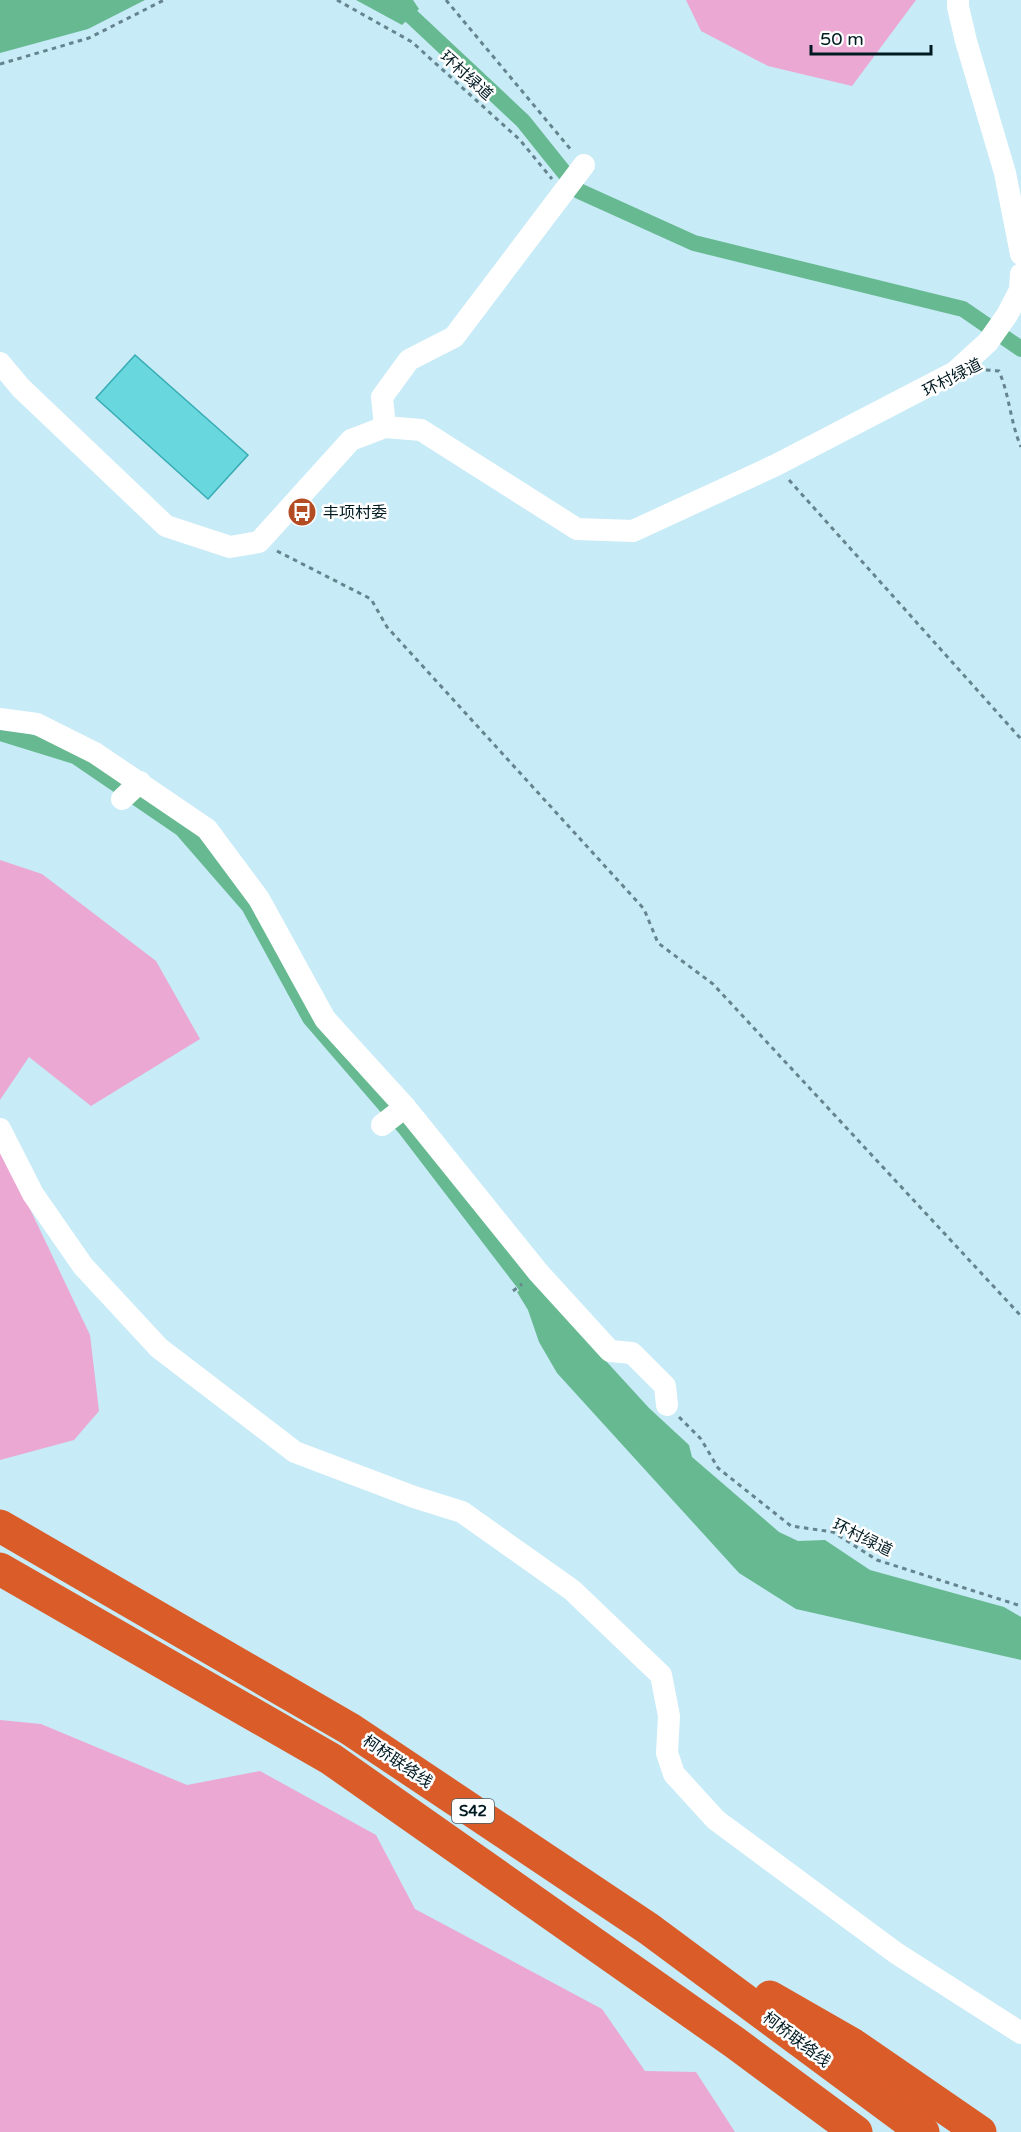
<svg xmlns="http://www.w3.org/2000/svg" width="1021" height="2132" viewBox="0 0 1021 2132" font-family="'Varela Round','Noto Sans SC',sans-serif">
	<style>
		.green { fill: #eba8d3 }
		.water { fill: #66b990 }
		.lines { fill: none; stroke-linecap: round; stroke-linejoin: round }
		.canal { stroke: #66b990; stroke-width: 16 }
		.building { fill: #68d7de; stroke: #37acb3; stroke-width: 1.5 }
		.path { stroke: #65848e; stroke-width: 3; stroke-dasharray: 4.5 4.5; stroke-linecap: butt }
		.minor { stroke: #fff; stroke-width: 22 }
		.highway { stroke: #da5c29; stroke-width: 33 }
		.labels { text-anchor: middle; stroke-width: 5; stroke-linejoin: round; paint-order: stroke }
		.shield { fill: #fff; stroke: #4c5f64; stroke-width: 1.5 }
		.shield-label { font-size: 15px; font-weight: bold; fill: #001a22 }
		.street-label { font-size: 16px; fill: #001a22; stroke: #fff }
		.poi-label { font-size: 16px; fill: #001a22; stroke: #fff; text-anchor: start }
	</style>
	<rect width="100%" height="100%" fill="#c7ebf7"/>
	<g class="green">
		<polygon points="686,0 916,0 852,86 768,66 701,31"/>
		<polygon points="0,860 42,874 156,961 200,1039 91,1106 29,1057 0,1100"/>
		<polygon points="0,1146 90,1335 99,1411 74,1440 0,1460"/>
		<polygon points="0,1720 41,1724 187,1785 260,1771 376,1835 415,1909 602,2009 645,2071 696,2072 735,2132 0,2132"/>
	</g>
	<g class="water">
		<polygon points="0,0 145,0 88,29 0,53"/>
		<polygon points="356,0 413,0 419,9 402,25"/>
		<polygon points="537,1277 573,1325 649,1408 689,1445 692,1457 779,1532 798,1541 825,1540 870,1570 1004,1607 1021,1617 1021,1660 796,1609 739,1573 557,1373 539,1342 528,1310 517,1292"/>
	</g>
	<g class="lines">
		<g class="canal">
			<polyline points="394,0 523,121 579,191 694,243 963,309 1021,349"/>
			<polyline points="0,733 75,756 182,829 249,906 310,1018 405,1128 539,1303"/>
		</g>
	</g>
	<polygon class="building" points="135,355 248,455 208,499 96,398"/>
	<g class="lines">
		<g class="path">
			<polyline points="337,0 412,42 520,140 552,179"/>
			<polyline points="446,0 572,151"/>
			<polyline points="0,64 89,38 164,0"/>
			<path d="M986,370L999,371C1010,397 1010,421 1021,447"/>
			<polyline points="789,480 1021,739"/>
			<polyline points="277,551 371,599 387,627 644,909 658,943 713,984 1021,1316"/>
			<polyline points="513,1291 522,1284"/>
			<polyline points="679,1417 701,1439 718,1468 791,1526 833,1532 877,1560 1021,1606"/>
		</g>
		<g class="minor">
			<polyline points="958,0 958,7 966,41 1005,173 1021,254"/>
			<polyline points="0,363 21,388 166,526 230,547 259,542 351,440 385,427 421,430 577,529 633,531 776,465 955,372 988,342 1007,315 1020,290 1021,274"/>
			<polyline points="385,427 382,397 409,360 454,337 584,165"/>
			<polyline points="0,719 37,724 95,753 207,829 259,899 325,1019 405,1107 538,1272 610,1351 632,1353 665,1386 667,1405"/>
			<polyline points="122,799 140,782"/>
			<polyline points="382,1125 405,1107"/>
			<polyline points="0,1129 33,1194 83,1266 159,1348 295,1452 414,1497 462,1512 572,1590 661,1675 669,1716 667,1753 674,1774 716,1820 896,1953 1021,2033"/>
		</g>
		<g class="highway">
			<polyline points="0,1526 350,1729 649,1929 923,2132"/>
			<polyline points="0,1569 331,1759 734,2042 856,2132"/>
			<polyline points="770,1997 852,2044 980,2132"/>
		</g>
	</g>
	<defs>
		<g id="bus-disc" transform="scale(1.5)"><circle r="9.5" fill="#b34c23" stroke="#fff"/><path d="M-5-6H5V4H4V6H2V4H-2V6H-4V4H-5ZM-3.5-4V0h7V-4ZM-3.5 1.2v1.5H-2V1.2ZM2 1.2v1.5H3.5V1.2Z" fill="#fff"/></g>
	</defs>
	<g fill-rule="evenodd">
		<use href="#bus-disc" x="302" y="512"/>
	</g>
	<g class="labels">
		<rect class="shield" x="452" y="1799" width="42" height="24" rx="4.5"/>
		<g class="shield-label">
			<text x="473" y="1816">S42</text>
		</g>
		<g class="street-label">
			<text transform="translate(467 75) rotate(42)" y="6">环村绿道</text>
			<text transform="translate(952 377) rotate(-27)" y="6">环村绿道</text>
			<text transform="translate(863 1537) rotate(26)" y="6">环村绿道</text>
			<text transform="translate(398 1761) rotate(34)" y="6">柯桥联络线</text>
			<text transform="translate(797 2039) rotate(37)" y="6">柯桥联络线</text>
		</g>
		<g class="poi-label">
			<text x="323" y="518">丰项村委</text>
		</g>
	</g>
	<path d="M811 45v9h120v-9" fill="none" stroke="#001a22" stroke-width="3"/>
	<text x="820" y="45" font-size="18" fill="#001a22" stroke="#ffffff" stroke-width="4.5" paint-order="stroke">50 m</text>
</svg>
